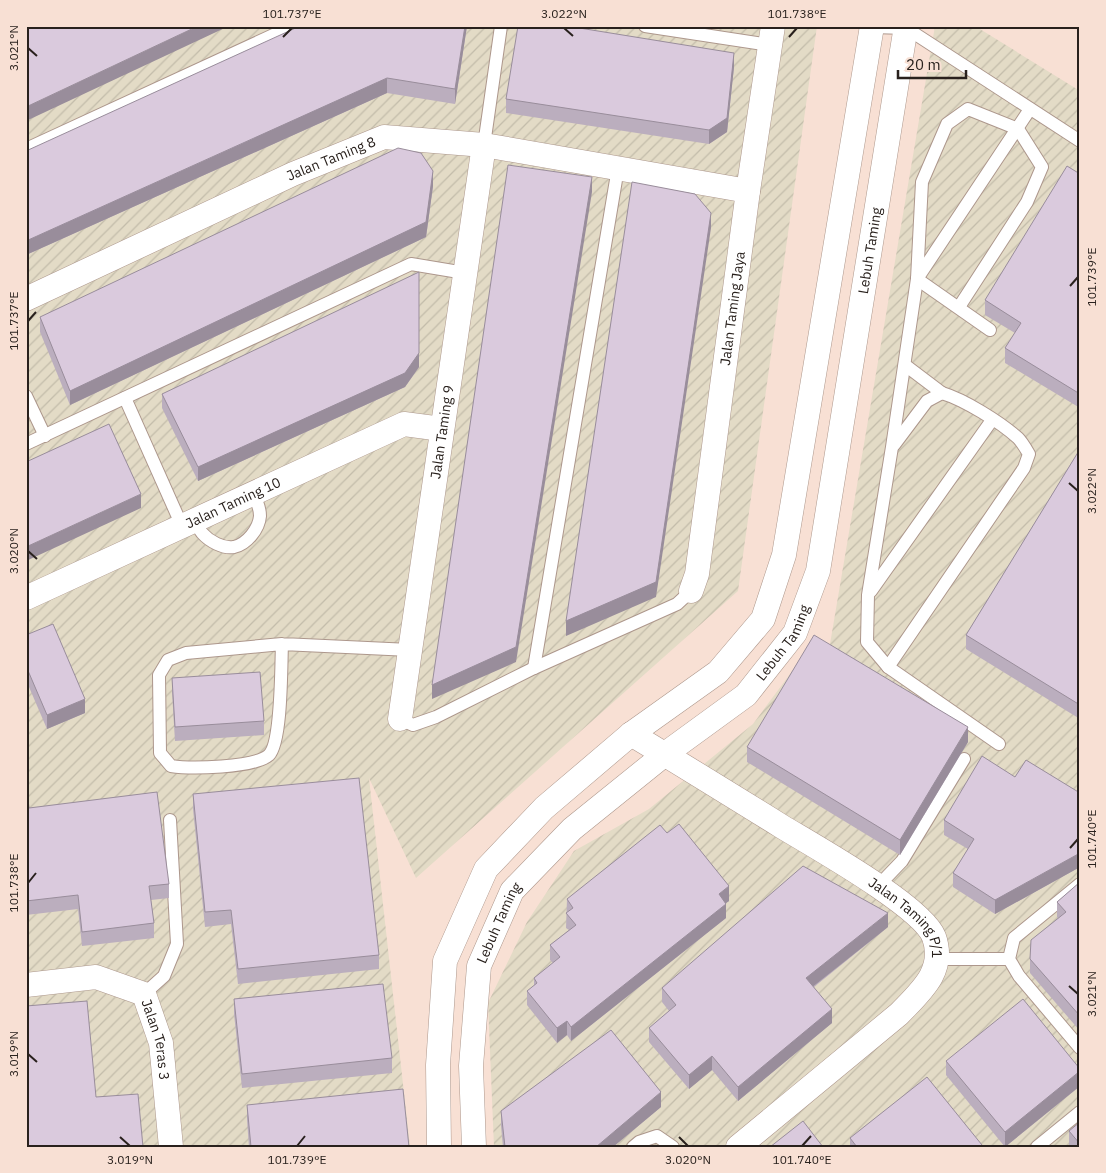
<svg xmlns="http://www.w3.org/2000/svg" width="1106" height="1173" viewBox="0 0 1106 1173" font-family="'IBM Plex Sans',sans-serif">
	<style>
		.industrial { fill: url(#industrial-furrows) }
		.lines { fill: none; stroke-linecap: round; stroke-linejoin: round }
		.lane-casing { stroke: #ad978c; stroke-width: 14 }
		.street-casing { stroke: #ad978c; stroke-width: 25 }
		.lane { stroke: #fff; stroke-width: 12 }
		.street { stroke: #fff; stroke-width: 24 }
		.wall { fill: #bbaebe }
		.shaded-wall { fill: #998d9b }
		.building { fill: #dacadd; stroke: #998d9b }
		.ticks { fill: none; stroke: #29211d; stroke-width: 2 }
		.labels { text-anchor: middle; stroke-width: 5; stroke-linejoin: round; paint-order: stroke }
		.street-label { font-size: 14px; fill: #29211d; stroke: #f8e0d4 }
		.neatline { fill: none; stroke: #29211d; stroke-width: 2 }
		.ticks-label { font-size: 12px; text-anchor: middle; fill: #29211d }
	</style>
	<defs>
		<pattern id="industrial-furrows" width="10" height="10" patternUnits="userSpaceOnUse" patternTransform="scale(1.25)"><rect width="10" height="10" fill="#e3dbc6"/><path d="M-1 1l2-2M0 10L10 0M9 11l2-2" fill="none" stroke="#c3bcaa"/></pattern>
	</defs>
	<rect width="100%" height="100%" fill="#f8e0d4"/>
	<g class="industrial">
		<polygon points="26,26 817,26 738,591 416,878 369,778 410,1147 26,1147"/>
		<polygon points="935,26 975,26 1080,91 1080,1147 494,1147 488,1003 527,922 574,851 649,809 753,724 813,643 829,650"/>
	</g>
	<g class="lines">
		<g class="lane-casing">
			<g id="lane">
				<polyline points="645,26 770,45"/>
				<polyline points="872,27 906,28 1080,141"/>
				<polyline points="484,145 501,26"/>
				<polyline points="26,149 293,26"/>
				<polyline points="917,279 1030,109"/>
				<polyline points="917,279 990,330"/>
				<polyline points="959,307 1027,202 1042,167 1018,129 968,109 947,124 922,182 917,279 892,447 868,595 867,642 888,667 999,744"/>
				<polyline points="905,365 942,393"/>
				<polyline points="26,396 45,436"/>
				<polyline points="125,398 182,526"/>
				<polyline points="26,444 411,264 465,273"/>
				<path d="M194,520C197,524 199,529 202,533C209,541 223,549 234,547C247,544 259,529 260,516C260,507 257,501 253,494"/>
				<polyline points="871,591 992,420"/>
				<path d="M282,644C281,665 282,742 269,755C254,768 190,769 171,766L160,753L159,675L168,660L186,653L282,644L410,650"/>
				<path d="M888,667L1024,468L1029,454C1026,449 1022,442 1018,438C1000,422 965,400 942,393L927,401L894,445"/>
				<polyline points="534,668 618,168"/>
				<polyline points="400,719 413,725 436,717 534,668 677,604 691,591"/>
				<polyline points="1080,884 1014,938 1009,959 1019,976 1080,1048"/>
				<polyline points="878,886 902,861 964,759"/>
				<polyline points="938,959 1009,959"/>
				<polyline points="144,994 164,976 177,944 170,820"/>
				<polyline points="633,1147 639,1142 657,1136 673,1147"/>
				<polyline points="1037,1147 1080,1112"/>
			</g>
		</g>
		<g class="street-casing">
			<g id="street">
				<path id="s1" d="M26,299L293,174L384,137L484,145L748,191"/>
				<path id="s2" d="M691,591L697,574L748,191L773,26"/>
				<path id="s3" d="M26,598L404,424L442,429"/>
				<path id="s4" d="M400,719L484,145"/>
				<path id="s5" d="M631,734C681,764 731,795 781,826C812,845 922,906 934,937C946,971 920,992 899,1014L738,1147"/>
				<path id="s6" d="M26,985L96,977L144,994L161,1043L171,1147"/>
				<polyline points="439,1147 438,1065 445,961 486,869 544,808 631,734 718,672 763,619 784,555 872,26"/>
				<path id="s7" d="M474,1147L471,1066L479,966L512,891L572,829L665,754L746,695L795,633L818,571L906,26"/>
			</g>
		</g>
		<use href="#lane" class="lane"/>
		<use href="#street" class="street"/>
	</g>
	<g class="wall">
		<polygon points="467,26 455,104 387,93 26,255 26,151"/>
		<polygon points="734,67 727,132 709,144 506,113 506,99"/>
		<polygon points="1080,174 1080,408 1005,363 1005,348 1015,333 985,315 985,300"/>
		<polygon points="433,186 426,237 70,405 40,332 40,317"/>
		<polygon points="419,367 405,387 198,481 162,408 162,394"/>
		<polygon points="1080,449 1080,719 966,649 966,635"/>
		<polygon points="26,635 85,713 47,729 26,680"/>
		<polygon points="172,678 264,721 264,735 175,741 172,692"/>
		<polygon points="968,742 900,855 747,762 747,747"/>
		<polygon points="1015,777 1080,793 1080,867 995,914 953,887 953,873 968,849 944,835 944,820"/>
		<polygon points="26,791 29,808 169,884 169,898 151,900 154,923 154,938 82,946 78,909 26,915"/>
		<polygon points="193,794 379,955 379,969 238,984 231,924 205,927 193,809"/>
		<polygon points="667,833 729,901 726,903 726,918 571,1041 567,1035 557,1043 527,1005 527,991 534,986 534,978 553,963 550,960 550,945 569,930 566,928 567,899"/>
		<polygon points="1080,882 1080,1031 1030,973 1030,959 1058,918 1057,917 1057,902"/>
		<polygon points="888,927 814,987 832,1023 738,1101 712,1070 689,1089 649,1042 649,1028 669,1011 662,1002 662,988"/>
		<polygon points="234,999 392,1058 392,1073 242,1088 234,1014"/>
		<polygon points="946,1061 1080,1086 1005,1147 946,1075"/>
		<polygon points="247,1105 409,1147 249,1147 247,1120"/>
		<polygon points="661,1107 613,1147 503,1147 501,1126 501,1111"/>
		<polygon points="1080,1122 1080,1147 1070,1147 1069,1146 1069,1131"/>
		<polygon points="850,1138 982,1147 850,1147"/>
	</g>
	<g class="shaded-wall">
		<polygon points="198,26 229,26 26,121 26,107"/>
		<polygon points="465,26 467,26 455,104 455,89"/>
		<polygon points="734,53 734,67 727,132 709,144 709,130"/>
		<polygon points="387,78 387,93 26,255 26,241"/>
		<polygon points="433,171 433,186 426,237 70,405 70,391"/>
		<polygon points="592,177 592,192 516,662 432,699 432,685"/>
		<polygon points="711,213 711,228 656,597 566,636 566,621"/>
		<polygon points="419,353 419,367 405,387 198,481 198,467"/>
		<polygon points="141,494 141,508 26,561 26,547"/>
		<polygon points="85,699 85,713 47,729 47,715"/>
		<polygon points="968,727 968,742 900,855 900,840"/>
		<polygon points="1080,853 1080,867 995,914 995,900"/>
		<polygon points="729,886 729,901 719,908 719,894"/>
		<polygon points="726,904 726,918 571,1041 571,1027"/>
		<polygon points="888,913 888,927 806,992 806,978"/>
		<polygon points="832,1009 832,1023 738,1101 738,1087"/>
		<polygon points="567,1021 567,1035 557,1043 557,1028"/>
		<polygon points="712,1056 712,1070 689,1089 689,1075"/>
		<polygon points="1080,1071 1080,1086 1005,1147 1005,1132"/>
		<polygon points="661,1092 661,1107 613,1147 596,1147"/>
	</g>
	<g class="building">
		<polygon points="26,26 198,26 26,107"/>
		<polygon points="300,26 465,26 455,89 387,78 26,241 26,151"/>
		<polygon points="518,26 567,26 734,53 727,118 709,130 506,99"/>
		<polygon points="398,148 421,153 433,171 426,222 70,391 40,317"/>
		<polygon points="508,165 592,177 516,647 432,685"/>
		<polygon points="1067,166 1080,174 1080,394 1005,348 1021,323 985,300"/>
		<polygon points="632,182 695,194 711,213 656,582 566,621"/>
		<polygon points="419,272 419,353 405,373 198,467 162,394"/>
		<polygon points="109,424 141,494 26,547 26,462"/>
		<polygon points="1080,449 1080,705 966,635"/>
		<polygon points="53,624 85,699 47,715 26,666 26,635"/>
		<polygon points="814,635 968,727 900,840 747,747"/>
		<polygon points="260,672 264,721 175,727 172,678"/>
		<polygon points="982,756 1015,777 1026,760 1080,793 1080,853 995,900 953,873 974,839 944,820"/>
		<polygon points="359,778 379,955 238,969 231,910 205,912 193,794"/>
		<polygon points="26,791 27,791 29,808 157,792 169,884 149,886 154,923 82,932 78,895 26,901"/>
		<polygon points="679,824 729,886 719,894 726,904 571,1027 567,1021 557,1028 527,991 537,983 534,978 560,957 550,945 576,925 566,913 573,908 567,899 660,825 667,833"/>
		<polygon points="803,866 888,913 806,978 832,1009 738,1087 712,1056 689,1075 649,1028 676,1005 662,988"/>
		<polygon points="1080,882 1080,1016 1030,959 1031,940 1066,912 1057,902"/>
		<polygon points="383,984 392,1058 242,1074 234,999"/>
		<polygon points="1023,999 1080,1069 1080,1071 1005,1132 946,1061"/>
		<polygon points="87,1001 96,1097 138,1094 143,1147 26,1147 26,1006"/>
		<polygon points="611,1030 661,1092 596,1147 505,1147 501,1111"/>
		<polygon points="927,1077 982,1145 980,1147 857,1147 850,1138"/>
		<polygon points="403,1089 409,1147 251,1147 247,1105"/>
		<polygon points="803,1121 823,1147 770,1147"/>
		<polygon points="1080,1122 1080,1144 1069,1131"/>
	</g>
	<path class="ticks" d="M564,28L573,36M283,37L292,28M789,37L797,28M28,48L37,56M1070,286L1078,277M28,321L36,312M1069,483L1078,491M28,551L37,559M1070,848L1078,839M28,883L36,873M1069,986L1078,994M28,1054L37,1062M120,1137L130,1146M679,1137L688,1146M297,1146L305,1136M802,1146L811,1136"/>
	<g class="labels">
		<g class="street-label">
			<text dy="5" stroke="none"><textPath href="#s1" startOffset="336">Jalan Taming 8</textPath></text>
			<text dy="5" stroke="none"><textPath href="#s7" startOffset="1039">Lebuh Taming</textPath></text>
			<text dy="5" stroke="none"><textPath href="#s2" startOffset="286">Jalan Taming Jaya</textPath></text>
			<text dy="5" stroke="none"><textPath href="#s4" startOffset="290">Jalan Taming 9</textPath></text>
			<text dy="5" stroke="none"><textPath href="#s3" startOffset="228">Jalan Taming 10</textPath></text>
			<text dy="5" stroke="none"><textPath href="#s7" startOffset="634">Lebuh Taming</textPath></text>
			<text dy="5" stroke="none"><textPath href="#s5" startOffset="334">Jalan Taming P/1</textPath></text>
			<text dy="5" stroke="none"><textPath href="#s7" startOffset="229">Lebuh Taming</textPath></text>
			<text dy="5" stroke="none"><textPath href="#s6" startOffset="169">Jalan Teras 3</textPath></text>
		</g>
	</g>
	<rect width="1106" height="1173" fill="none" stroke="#f8e0d4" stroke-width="55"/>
	<path d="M898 70v8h68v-8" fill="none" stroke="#29211d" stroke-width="2.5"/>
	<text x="906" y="70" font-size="15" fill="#29211d" stroke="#f8e0d4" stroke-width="4" paint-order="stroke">20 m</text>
	<rect x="28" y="28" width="1050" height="1118" class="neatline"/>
	<g class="ticks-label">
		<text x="292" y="18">101.737°E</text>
		<text x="564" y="18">3.022°N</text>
		<text x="797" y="18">101.738°E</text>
		<text transform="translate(14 48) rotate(-90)" y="4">3.021°N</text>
		<text transform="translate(1092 277) rotate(-90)" y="4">101.739°E</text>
		<text transform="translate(14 321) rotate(-90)" y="4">101.737°E</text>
		<text transform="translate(1092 491) rotate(-90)" y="4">3.022°N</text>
		<text transform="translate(14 551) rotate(-90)" y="4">3.020°N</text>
		<text transform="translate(1092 839) rotate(-90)" y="4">101.740°E</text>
		<text transform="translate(14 883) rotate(-90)" y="4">101.738°E</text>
		<text transform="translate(1092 994) rotate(-90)" y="4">3.021°N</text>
		<text transform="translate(14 1054) rotate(-90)" y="4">3.019°N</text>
		<text x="130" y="1164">3.019°N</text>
		<text x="297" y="1164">101.739°E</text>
		<text x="688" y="1164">3.020°N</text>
		<text x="802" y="1164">101.740°E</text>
	</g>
</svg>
